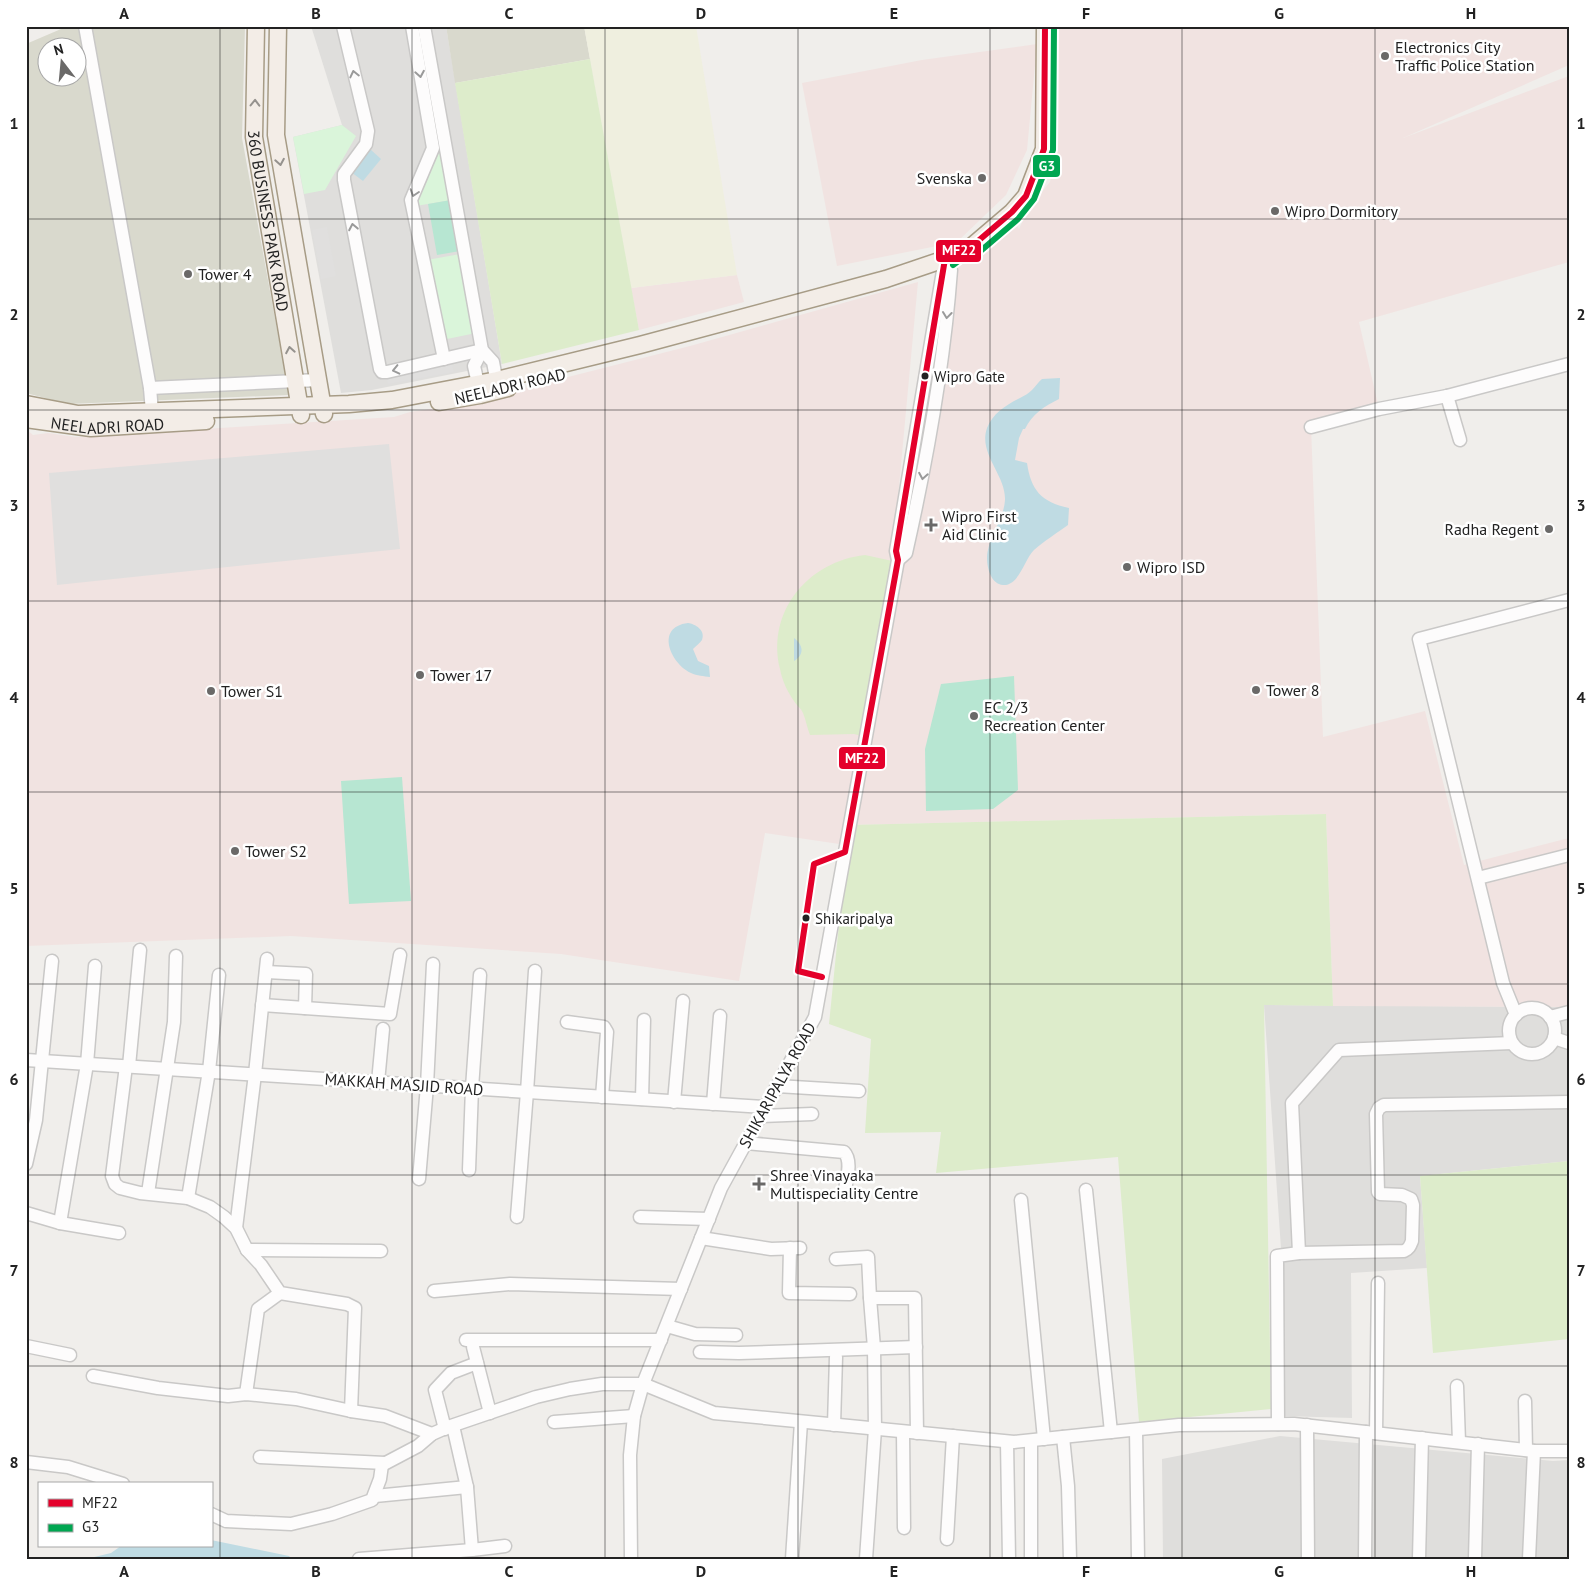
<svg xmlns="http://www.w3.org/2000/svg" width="1595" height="1585" viewBox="0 0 1595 1585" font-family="'PT Sans',sans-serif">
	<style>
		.residential { fill: #dfdedc }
		.commercial { fill: #f1e3e1 }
		.construction { fill: #d9d9cd; fill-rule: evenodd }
		.farmland { fill: #efefdf }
		.grass { fill: #ddeccb }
		.park { fill: #daf5da }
		.pitch { fill: #b7e6d2 }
		.parking { fill: #e0dfde }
		.water { fill: #bfdbe3 }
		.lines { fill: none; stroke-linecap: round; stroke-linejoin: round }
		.minor-casing { stroke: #c9c8c7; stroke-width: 15 }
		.major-casing { stroke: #a79c86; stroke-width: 19 }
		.minor { stroke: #fdfcfc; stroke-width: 12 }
		.major { stroke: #f3ede7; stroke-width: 16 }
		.bus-1-casing { stroke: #fff; stroke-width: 10 }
		.bus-2-casing { stroke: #fff; stroke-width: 10 }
		.bus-1 { stroke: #e4002b; stroke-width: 6 }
		.bus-2 { stroke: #00a651; stroke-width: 6 }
		.oneway { stroke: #9a9a9a }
		.oneway2 { stroke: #95928e }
		.grid { fill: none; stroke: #222; stroke-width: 1; stroke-opacity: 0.55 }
		.poi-dot { fill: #6a6968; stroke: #fff; stroke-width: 2 }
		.bus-dot { fill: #222; stroke: #fff; stroke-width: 2 }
		.labels { text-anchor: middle; stroke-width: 5; stroke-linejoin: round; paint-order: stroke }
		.bus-label { font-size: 15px; fill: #222; stroke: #fff; text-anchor: start }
		.poi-label { font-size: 16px; fill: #222; stroke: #fff; text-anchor: start }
		.street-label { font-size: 16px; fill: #222; stroke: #fff }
		.line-badge { stroke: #fff; stroke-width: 2 }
		.badge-label { font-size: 14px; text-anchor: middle; font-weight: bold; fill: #fff }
		.neatline { fill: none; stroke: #222; stroke-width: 2 }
		.grid-label { font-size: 16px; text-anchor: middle; font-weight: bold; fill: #222 }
	</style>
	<rect width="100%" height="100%" fill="#f0eeeb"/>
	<g class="residential">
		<polygon points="311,26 446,26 502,364 372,390 341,393 293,137 342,125"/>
		<polygon points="1264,1005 1569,1007 1569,1161 1420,1176 1427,1268 1351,1273 1352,1418 1283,1416 1283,1277"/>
		<polygon points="1280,1436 1553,1461 1569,1460 1569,1559 1163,1559 1162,1459"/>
	</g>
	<g class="commercial">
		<polygon points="1066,26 1569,26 1569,65 1403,138 1569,76 1569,262 1359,322 1379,409 1311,427 1323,737 1425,711 1464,865 1569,838 1569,1007 1333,1006 1326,814 850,825 846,845 765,833 739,981 561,954 291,936 26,946 26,429 33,435 48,433 75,437 394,417 410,412 458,405 690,346 918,282 898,497 948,258 1005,208 1019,229 1029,207 1050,182 1056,155 1054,28"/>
		<polygon points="1037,44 1027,150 1006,195 957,242 837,266 802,83 922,60"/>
		<polygon points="737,275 744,302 639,330 631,288"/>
	</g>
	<g class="construction">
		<path d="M68,26H245L242,138L289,395L68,404L26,393V44ZM48,48H78V78H48Z"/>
		<polygon points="446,26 584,26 590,59 455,83"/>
	</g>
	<polygon class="farmland" points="584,26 696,26 737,275 631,288"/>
	<g class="grass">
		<polygon points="590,59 639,330 502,364 455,83"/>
		<path d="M865,555L897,562L865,737L854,734L810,735C807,728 806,720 803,713C801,708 796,705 794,701C787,691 782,680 780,669C766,611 809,561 865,555Z"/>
		<polygon points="1326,814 1333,1006 1264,1005 1271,1409 1139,1422 1118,1157 936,1173 941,1132 865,1133 871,1039 829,1024 849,825"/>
		<polygon points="1569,1161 1569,1339 1433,1353 1420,1176"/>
	</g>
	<g class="park">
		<polygon points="342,125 356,136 325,190 304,194 293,137"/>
		<polygon points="441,148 451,200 416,206"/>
		<polygon points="460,254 476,333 442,340 427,260"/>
	</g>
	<g class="pitch">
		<polygon points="451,200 460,251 437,255 428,204"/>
		<polygon points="1014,676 1018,790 993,809 926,811 925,749 941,684"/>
		<polygon points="402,777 411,901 349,904 341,781"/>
	</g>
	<g class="parking">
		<polygon points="327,227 336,276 321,279 312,230"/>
		<polygon points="452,363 454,372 388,384 386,375"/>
		<polygon points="389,444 400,549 57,585 49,473"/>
	</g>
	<g class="water">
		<polygon points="370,149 381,159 363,181 351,172"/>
		<path d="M1060,378L1059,399C1045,406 1032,414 1025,429H1023L1019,438L1015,460L1027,463C1031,490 1041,502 1069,508L1068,525C1057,533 1044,541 1034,550C1024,560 1019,586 1003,585C989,584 985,561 988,550C991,533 1004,518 1005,500C1006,475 978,454 987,428C993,413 1006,405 1020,398C1024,396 1029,393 1032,390C1036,386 1038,382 1042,379Z"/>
		<path d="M688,623C695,624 706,630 702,640C700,643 696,646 693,649L698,661L709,666L710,677C704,676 697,676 691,673C670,663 655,627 688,623Z"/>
		<path d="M794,638C803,645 805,654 794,661Z"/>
		<polygon points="211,1540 289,1556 292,1559 86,1559 111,1553 121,1546 211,1546"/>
	</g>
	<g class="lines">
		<g class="minor-casing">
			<g id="minor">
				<polyline points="85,26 150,388 152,412"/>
				<polyline points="343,26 368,131 366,144 344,174 344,180 380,369 382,372 387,372 482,350"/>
				<polyline points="412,26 433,148 411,200 444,359"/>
				<polyline points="424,26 482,350 493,362 498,389"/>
				<polyline points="150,388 318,380"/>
				<polyline points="480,392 474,366 482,350"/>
				<polyline points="1447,396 1460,440"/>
				<polyline points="1311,427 1379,409 1447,396 1569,364"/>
				<path d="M898,560L906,553C927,460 944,366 951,270"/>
				<polyline points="1478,878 1569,855"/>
				<polyline points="266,972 306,974 305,1008"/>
				<polyline points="262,1005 390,1014 400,955"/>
				<circle cx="1532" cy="1031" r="23"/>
				<polyline points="1516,1015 1503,983 1419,639 1569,600"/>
				<polyline points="1550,1017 1569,1012"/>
				<polyline points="567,1022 604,1027 607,1032 602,1097"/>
				<polyline points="1554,1038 1569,1043"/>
				<polyline points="26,1060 765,1107"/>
				<polyline points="126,1066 112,1176 115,1184 120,1188 140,1193 188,1198 210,1207 224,1217 236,1228 247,1250 261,1265 280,1293 347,1304 355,1308 351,1411"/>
				<polyline points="129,1066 140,950"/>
				<polyline points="378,1082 383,1029"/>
				<polyline points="777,1086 859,1091"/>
				<polyline points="642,1099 644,1020"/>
				<polyline points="674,1102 683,1001"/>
				<polyline points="713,1104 720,1016"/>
				<polyline points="760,1116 812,1114"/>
				<path d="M746,1143L844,1152C853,1161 846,1182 844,1194"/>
				<polyline points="26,1164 36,1120 52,961"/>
				<polyline points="469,1170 472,1088 480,975"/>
				<polyline points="419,1179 427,1086 433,964"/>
				<polyline points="1086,1190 1111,1432"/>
				<polyline points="148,1193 174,1022 176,956"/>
				<polyline points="188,1198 209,1071 219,975"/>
				<polyline points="1021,1200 1044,1439"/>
				<polyline points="26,1213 60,1223 119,1233"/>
				<polyline points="517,1217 527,1092 535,971"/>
				<polyline points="640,1217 709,1219"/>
				<polyline points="60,1223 87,1064 95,966"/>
				<polyline points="236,1228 255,1074 267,959"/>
				<polyline points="701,1238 771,1249 800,1248"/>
				<polyline points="790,1248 789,1293 850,1294"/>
				<polyline points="247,1250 381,1251"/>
				<path d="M1299,1253L1404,1251C1409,1249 1410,1246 1412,1241L1413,1205L1411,1199L1402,1195L1380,1194L1378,1192L1376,1114L1379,1108L1384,1105L1569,1102"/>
				<polyline points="836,1259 868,1257 870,1298 915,1298 917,1433"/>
				<polyline points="434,1291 510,1284 681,1289"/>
				<polyline points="667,1326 695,1334 736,1335"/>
				<polyline points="466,1340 661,1340"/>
				<polyline points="26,1346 70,1355"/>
				<polyline points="473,1347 490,1413"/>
				<polyline points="700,1352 739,1353 916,1347"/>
				<polyline points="93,1376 158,1388 228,1396 246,1394 296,1399 351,1411 385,1416 432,1434"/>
				<polyline points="1457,1386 1459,1442"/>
				<polyline points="246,1394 258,1309 280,1293"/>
				<polyline points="1525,1401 1526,1450"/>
				<polyline points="554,1422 634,1416"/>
				<polyline points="1278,1424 1277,1256 1299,1253 1292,1103 1339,1050 1512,1043"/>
				<polyline points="834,1425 836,1357"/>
				<polyline points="1307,1425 1308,1559"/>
				<polyline points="445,1429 435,1390 451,1373 477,1363"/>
				<polyline points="1136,1430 1138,1559"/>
				<polyline points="903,1432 904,1528"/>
				<polyline points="1376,1433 1378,1283"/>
				<polyline points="1063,1437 1068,1486 1070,1559"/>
				<polyline points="1007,1442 1009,1559"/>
				<polyline points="260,1457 385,1463"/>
				<polyline points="26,1462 68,1467 123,1484"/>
				<polyline points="375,1496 467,1487"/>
				<polyline points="211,1514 226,1521 291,1524 332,1514 372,1500 380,1479 382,1465 418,1446 432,1434 448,1427 536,1397 570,1389 602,1384 643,1384 714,1413 1014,1442 1179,1425 1294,1424 1534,1451 1569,1451"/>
				<polyline points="947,1539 953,1436"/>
				<polyline points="472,1550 505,1546"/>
				<polyline points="359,1559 472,1550 467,1487 453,1426"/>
				<polyline points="631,1559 630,1455 634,1416 643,1384 721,1188 815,1017 898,560 896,551 945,259"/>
				<polyline points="792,1559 801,1422"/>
				<polyline points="866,1559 875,1429 874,1348 870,1298"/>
				<polyline points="1031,1559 1031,1441"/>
				<polyline points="1365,1559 1366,1432"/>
				<polyline points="1419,1559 1422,1438"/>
				<polyline points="1475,1559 1478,1444"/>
				<polyline points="1529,1559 1534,1451"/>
			</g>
		</g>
		<g class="major-casing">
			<g id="major">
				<path id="s1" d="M256,26L254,137L301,415"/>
				<polyline points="278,26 276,135 324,414"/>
				<polyline points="439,402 480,395 508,388"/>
				<polyline points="26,404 78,414 349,404 392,400 497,380 640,345 886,279 948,258 957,251 971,247 1012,212 1026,196 1044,149 1045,26"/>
				<path id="s2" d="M26,419L91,428L206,421"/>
			</g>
		</g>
		<use href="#minor" class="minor"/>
		<use href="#major" class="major"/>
		<g class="bus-1-casing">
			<polyline id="bus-1" points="822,977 798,971 814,864 845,852 898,560 896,551 945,259 957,251 971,247 1012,212 1026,196 1044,149 1045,26"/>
		</g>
		<g class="bus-2-casing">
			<polyline id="bus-2" points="953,265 961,259 977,254 1018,219 1034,199 1053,150 1054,26"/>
		</g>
		<use href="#bus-1" class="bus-1"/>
		<use href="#bus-2" class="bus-2"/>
	</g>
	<defs><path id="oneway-chevron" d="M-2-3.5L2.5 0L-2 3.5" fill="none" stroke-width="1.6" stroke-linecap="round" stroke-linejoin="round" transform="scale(1.25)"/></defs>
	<g class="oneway">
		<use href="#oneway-chevron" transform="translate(354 74) rotate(-103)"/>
		<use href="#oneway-chevron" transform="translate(420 74) rotate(80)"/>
		<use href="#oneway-chevron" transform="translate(414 193) rotate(108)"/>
		<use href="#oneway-chevron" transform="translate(353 227) rotate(-101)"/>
		<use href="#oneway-chevron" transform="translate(947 315) rotate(97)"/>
		<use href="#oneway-chevron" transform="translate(396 370) rotate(167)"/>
		<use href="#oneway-chevron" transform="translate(923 476) rotate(100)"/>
	</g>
	<g class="oneway2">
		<use href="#oneway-chevron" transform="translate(255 103) rotate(-89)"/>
		<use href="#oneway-chevron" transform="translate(280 162) rotate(80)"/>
		<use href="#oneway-chevron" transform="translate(290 350) rotate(-100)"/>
	</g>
	<path class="grid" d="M220,26V1559M412,26V1559M605,26V1559M798,26V1559M990,26V1559M1182,26V1559M1375,26V1559M26,219H1569M26,410H1569M26,601H1569M26,792H1569M26,984H1569M26,1175H1569M26,1366H1569"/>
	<g class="poi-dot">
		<circle cx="1385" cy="56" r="5"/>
		<circle cx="982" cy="178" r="5"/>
		<circle cx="1275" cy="211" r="5"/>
		<circle cx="188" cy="274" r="5"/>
		<path d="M928.5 517.5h5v5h5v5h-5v5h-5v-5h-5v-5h5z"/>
		<circle cx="1549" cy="529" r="5"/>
		<circle cx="1127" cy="567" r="5"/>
		<circle cx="420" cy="675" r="5"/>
		<circle cx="1256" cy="690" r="5"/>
		<circle cx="211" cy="691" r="5"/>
		<circle cx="974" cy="716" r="5"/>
		<circle cx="235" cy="851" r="5"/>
		<path d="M756.5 1176.5h5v5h5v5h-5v5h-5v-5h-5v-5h5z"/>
	</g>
	<g class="bus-dot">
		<circle cx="925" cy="376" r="4.5"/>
		<circle cx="806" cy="918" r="4.5"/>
	</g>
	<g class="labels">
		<g class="bus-label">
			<text x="934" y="382">Wipro Gate</text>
			<text x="815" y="924">Shikaripalya</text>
		</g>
		<g class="poi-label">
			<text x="1395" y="53">Electronics City<tspan x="1395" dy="18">Traffic Police Station</tspan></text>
			<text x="972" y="184" text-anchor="end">Svenska</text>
			<text x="1285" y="217">Wipro Dormitory</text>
			<text x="198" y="280">Tower 4</text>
			<text x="942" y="522">Wipro First<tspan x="942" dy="18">Aid Clinic</tspan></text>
			<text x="1539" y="535" text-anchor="end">Radha Regent</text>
			<text x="1137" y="573">Wipro ISD</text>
			<text x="430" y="681">Tower 17</text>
			<text x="1266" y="696">Tower 8</text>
			<text x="221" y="697">Tower S1</text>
			<text x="984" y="713">EC 2/3<tspan x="984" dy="18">Recreation Center</tspan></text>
			<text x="245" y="857">Tower S2</text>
			<text x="770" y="1181">Shree Vinayaka<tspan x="770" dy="18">Multispeciality Centre</tspan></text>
		</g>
		<g class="street-label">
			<text dy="6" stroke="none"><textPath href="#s1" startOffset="196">360 BUSINESS PARK ROAD</textPath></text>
			<text transform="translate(510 386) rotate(-13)" y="6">NEELADRI ROAD</text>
			<text dy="6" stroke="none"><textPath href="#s2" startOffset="82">NEELADRI ROAD</textPath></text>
			<text transform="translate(404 1084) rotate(4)" y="6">MAKKAH MASJID ROAD</text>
			<text transform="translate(777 1085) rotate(-61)" y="6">SHIKARIPALYA ROAD</text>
		</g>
	</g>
	<g class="line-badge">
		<rect x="1032" y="154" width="29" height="24" rx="5" fill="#00a651"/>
		<rect x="935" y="239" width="47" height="24" rx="5" fill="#e4002b"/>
		<rect x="838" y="746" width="48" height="24" rx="5" fill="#e4002b"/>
	</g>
	<g class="badge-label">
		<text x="1047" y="171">G3</text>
		<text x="959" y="255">MF22</text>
		<text x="862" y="763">MF22</text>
	</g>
	<rect width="1595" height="1585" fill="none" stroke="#ffffff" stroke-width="55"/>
	<rect x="38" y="1482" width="175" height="65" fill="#ffffff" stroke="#a7a7a7"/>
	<rect x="48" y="1499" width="25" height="8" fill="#e4002b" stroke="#a7a7a7"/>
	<text x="82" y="1508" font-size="15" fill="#222222">MF22</text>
	<rect x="48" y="1524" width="25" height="8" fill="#00a651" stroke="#a7a7a7"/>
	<text x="82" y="1532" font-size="15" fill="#222222">G3</text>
	<g transform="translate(62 62) rotate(344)"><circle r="24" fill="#ffffff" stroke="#a7a7a7"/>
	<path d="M0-4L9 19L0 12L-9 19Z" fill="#6a6968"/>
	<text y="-8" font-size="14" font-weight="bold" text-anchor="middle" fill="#222222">N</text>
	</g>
	<rect x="28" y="28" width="1540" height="1530" class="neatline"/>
	<g class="grid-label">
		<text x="124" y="19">A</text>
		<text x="316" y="19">B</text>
		<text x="509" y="19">C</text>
		<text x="701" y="19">D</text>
		<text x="894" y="19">E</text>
		<text x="1086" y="19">F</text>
		<text x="1279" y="19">G</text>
		<text x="1471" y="19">H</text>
		<text x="14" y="129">1</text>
		<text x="1581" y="129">1</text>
		<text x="14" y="320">2</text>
		<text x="1581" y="320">2</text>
		<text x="14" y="511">3</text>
		<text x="1581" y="511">3</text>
		<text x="14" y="703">4</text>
		<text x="1581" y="703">4</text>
		<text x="14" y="894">5</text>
		<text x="1581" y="894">5</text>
		<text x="14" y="1085">6</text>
		<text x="1581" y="1085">6</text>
		<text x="14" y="1276">7</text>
		<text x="1581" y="1276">7</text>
		<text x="14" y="1468">8</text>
		<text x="1581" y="1468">8</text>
		<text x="124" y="1577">A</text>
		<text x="316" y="1577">B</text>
		<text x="509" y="1577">C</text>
		<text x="701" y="1577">D</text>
		<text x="894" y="1577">E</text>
		<text x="1086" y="1577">F</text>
		<text x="1279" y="1577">G</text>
		<text x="1471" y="1577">H</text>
	</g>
</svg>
